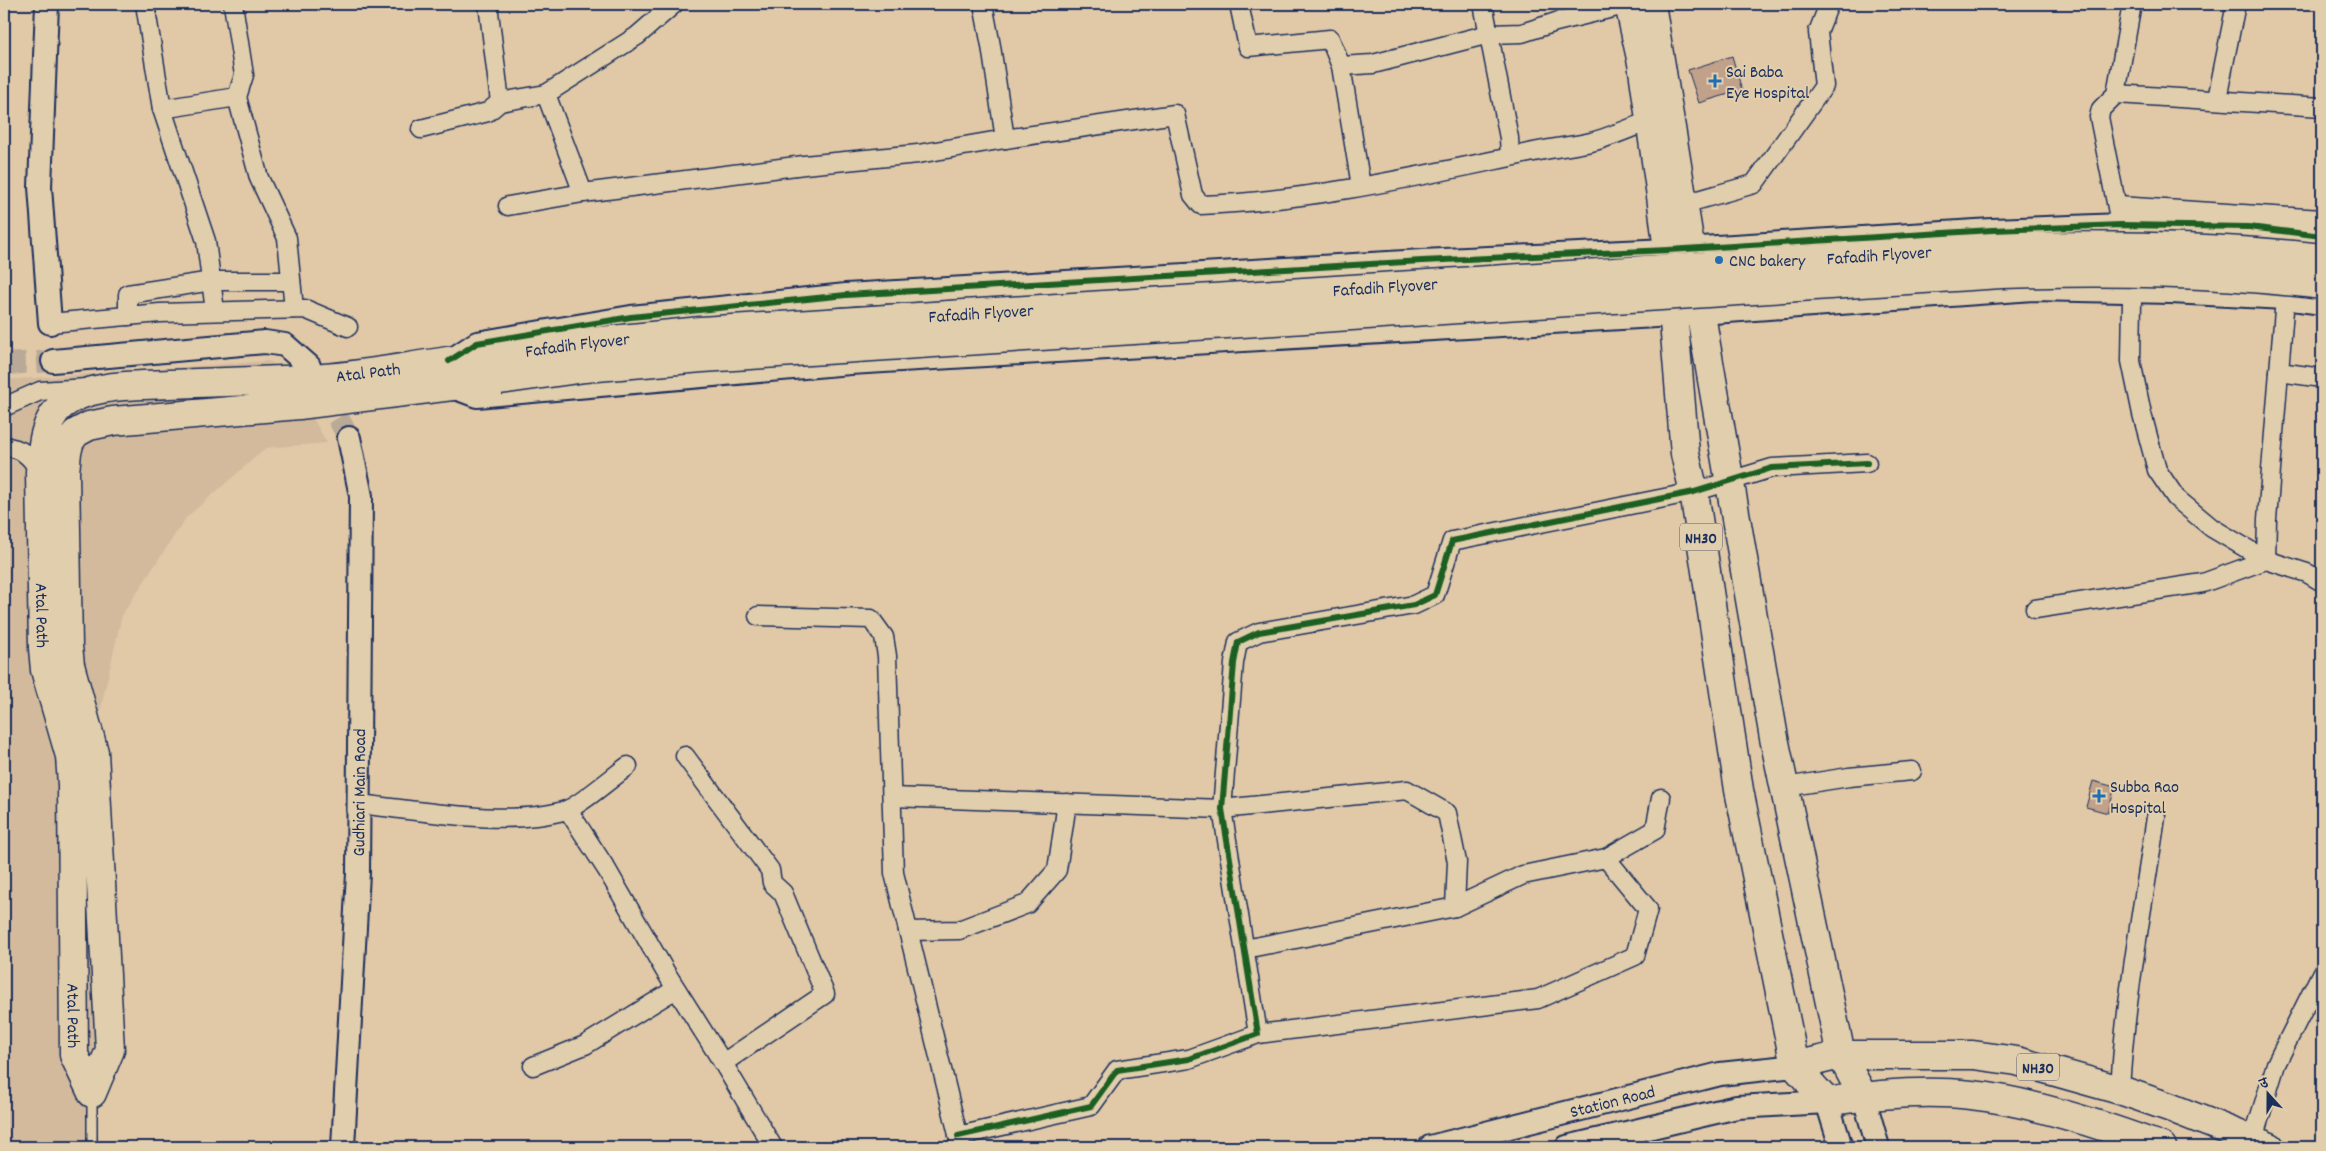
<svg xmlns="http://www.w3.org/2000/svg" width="2326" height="1151" viewBox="0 0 2326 1151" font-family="Dekko,'Playpen Sans Deva',sans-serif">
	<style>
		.built { fill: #d3ba9d }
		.building { fill: #c1a189; stroke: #1b2f5e }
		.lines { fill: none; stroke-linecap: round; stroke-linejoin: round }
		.tertiary-tunnel { stroke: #b9aa98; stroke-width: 22; stroke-dasharray: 22 11; stroke-linecap: butt }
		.service-casing { stroke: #1b2f5e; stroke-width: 12 }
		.minor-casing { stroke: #1b2f5e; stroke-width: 21 }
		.tertiary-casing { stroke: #1b2f5e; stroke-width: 26 }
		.primary-casing { stroke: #1b2f5e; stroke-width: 31 }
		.trunk-casing { stroke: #1b2f5e; stroke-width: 31 }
		.path { stroke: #1b2f5e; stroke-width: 3; stroke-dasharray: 4 4; stroke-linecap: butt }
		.service { stroke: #e1ceac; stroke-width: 9 }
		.minor { stroke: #e1ceac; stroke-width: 18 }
		.tertiary { stroke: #e1ceac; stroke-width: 22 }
		.primary { stroke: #e1ceac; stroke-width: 28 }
		.trunk { stroke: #e1ceac; stroke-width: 28 }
		.trunk-bridge-casing { stroke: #1b2f5e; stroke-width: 31; stroke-linecap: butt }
		.trunk-bridge { stroke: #e1ceac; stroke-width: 28 }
		.cycleway-casing { stroke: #e1ceac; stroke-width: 9 }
		.cycleway { stroke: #1b5e20; stroke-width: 6 }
		.poi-dot { fill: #1f6fb2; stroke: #e1ceac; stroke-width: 2 }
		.labels { text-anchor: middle; stroke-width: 4; stroke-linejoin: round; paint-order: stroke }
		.shield { fill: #e1ceac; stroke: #565f75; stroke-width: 1 }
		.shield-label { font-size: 16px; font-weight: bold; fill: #1b2f5e }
		.poi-label { font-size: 18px; fill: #1b2f5e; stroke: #e1ceac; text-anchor: start }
		.street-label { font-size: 18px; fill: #1b2f5e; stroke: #e1ceac }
	</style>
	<rect width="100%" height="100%" fill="#e1c9a7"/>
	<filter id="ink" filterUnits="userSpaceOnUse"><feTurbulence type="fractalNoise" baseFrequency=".02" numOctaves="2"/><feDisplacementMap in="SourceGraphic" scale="10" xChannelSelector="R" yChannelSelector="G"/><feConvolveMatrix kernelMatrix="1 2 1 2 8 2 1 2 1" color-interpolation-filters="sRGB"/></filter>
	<g filter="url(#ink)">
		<polygon class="built" points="268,361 286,370 327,443 266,448 186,518 122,615 87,769 99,1147 4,1147 4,380"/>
		<g class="building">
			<polygon points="1732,56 1742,90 1699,103 1688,70"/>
			<polygon points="2093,781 2115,787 2108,813 2086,807"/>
		</g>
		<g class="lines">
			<g class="tertiary-tunnel">
				<polyline points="4,364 53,361"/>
				<polyline points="322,389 349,438"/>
			</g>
			<g class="service-casing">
				<polyline id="service" points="92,1096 92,1147"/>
			</g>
			<g class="minor-casing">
				<g id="minor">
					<polyline points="145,4 162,109 237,97 244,75 233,4"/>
					<polyline points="488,4 500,102"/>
					<polyline points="983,4 991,46 1005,139"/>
					<polyline points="1239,4 1248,47 1330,39 1341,66 1361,186"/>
					<polyline points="1483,4 1509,138 1510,157"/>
					<polyline points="1341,66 1373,64 1489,34 1522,33 1556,22 1629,4"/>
					<polyline points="546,94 637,36 674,4"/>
					<polyline points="2116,94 2322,107"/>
					<polyline points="237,97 259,178 287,238 294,309"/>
					<polyline points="2217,99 2236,4"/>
					<polyline points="162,109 206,241 215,311"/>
					<polyline points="421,129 488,112 500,102 546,94 583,193"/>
					<polyline points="1684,204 1754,184 1824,86 1818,32 1829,4"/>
					<path d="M508,206L583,193L804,165L918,154L1005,139L1175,114L1193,195L1201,205C1309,201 1415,177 1520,155C1544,149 1568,147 1591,142C1611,137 1630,128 1649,121"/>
					<polyline points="2118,206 2322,219"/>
					<polyline points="2123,238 2099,117 2101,109 2116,94 2132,4"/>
					<polyline points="2129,278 2132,301 2131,361 2142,414 2157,470 2176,498 2212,528 2266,560 2307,573 2322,582"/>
					<polyline points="128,316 128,294 212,281 291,281"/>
					<polyline points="50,323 160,313 305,309 348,327"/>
					<polyline points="2279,372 2322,378"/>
					<polyline points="4,407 40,391 87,388"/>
					<path d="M4,447C22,447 31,457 40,472"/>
					<polyline points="2035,609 2203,583 2266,560 2267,519 2285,298"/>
					<polyline points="758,616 871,619 884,637 887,656 894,873 961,1147"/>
					<polyline points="685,756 770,870 772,883 783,893 825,994 723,1063"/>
					<polyline points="1785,787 1849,777 1912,771"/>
					<polyline points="892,797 1222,809 1407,790 1447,813 1457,862 1455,907 1245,949"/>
					<path d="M358,804C418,810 509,828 566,810C578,807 615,775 628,766"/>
					<polyline points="568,810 607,870 665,971 723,1063 773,1147"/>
					<polyline points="1606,858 1655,830 1661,798"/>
					<polyline points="908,931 959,930 1027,904 1057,870 1067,803"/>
					<polyline points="1258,1034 1538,999 1635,956 1648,909 1606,858 1523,875 1455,907"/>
					<polyline points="533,1066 585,1045 676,989"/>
					<path d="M2120,1090C2125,998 2143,908 2156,817"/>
					<polyline points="958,1136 1091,1106 1117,1070 1189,1059 1258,1034 1222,809 1234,663 1238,642 1259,632 1414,605 1435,595 1452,541 1694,492 1772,468 1867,463"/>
					<polyline points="2253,1139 2276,1064 2322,972"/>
				</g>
			</g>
			<g class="tertiary-casing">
				<g id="tertiary">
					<polyline points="47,4 40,187 50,323"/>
					<polyline points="53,361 265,342 285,345 309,366"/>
					<polyline points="450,361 477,343 631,317 846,295 1422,261 1668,250 1992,230 2121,225 2249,227 2322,236"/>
					<polyline points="461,390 477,396 850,363 1673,315 2033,289 2171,292 2285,298 2322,303"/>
					<polyline points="1864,1098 1878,1147"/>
					<path id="s1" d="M343,1147L358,873L361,496L349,438"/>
					<path id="s2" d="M1430,1147L1720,1074L1795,1066"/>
					<polyline points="1567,1147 1737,1107 1827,1102 1841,1147"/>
				</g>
			</g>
			<g class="primary-casing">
				<g id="primary">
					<path d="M1629,4L1642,63L1661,196L1668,250L1685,454L1694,492L1739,790L1795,1066L1827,1102C1871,1095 1926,1090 1971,1095C2031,1101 2105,1126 2162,1147"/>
					<polyline points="1651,4 1706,345 1774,738 1841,1055 1864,1098"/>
					<path id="s3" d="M449,361C403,367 356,377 310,379C263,381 216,382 169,384C136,386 90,383 62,405C43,421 42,449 40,472L43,648L45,670L70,756L72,785L74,1055L92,1093L110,1050L94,752L70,665L68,646L65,472L67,452L70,441L76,433L89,426L113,421L299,405L452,386"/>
					<polyline points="1795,1066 1841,1055 1973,1055 2017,1061 2120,1090 2169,1107 2270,1147"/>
				</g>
			</g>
			<g class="trunk-casing">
				<g id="trunk">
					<polyline points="449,361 497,355"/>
					<polyline points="452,386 500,380"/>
				</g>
			</g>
			<polyline class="path" points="4,1147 5,1147"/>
			<use href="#service" class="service"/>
			<use href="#minor" class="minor"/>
			<use href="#tertiary" class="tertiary"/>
			<use href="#primary" class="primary"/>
			<use href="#trunk" class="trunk"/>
			<g class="trunk-bridge-casing">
				<g id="trunk-bridge">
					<path id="s4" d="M497,355L582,343L701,331L2000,247C2108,245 2215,246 2322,258"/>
					<path d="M500,380L585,368L702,358L2001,274C2109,271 2215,272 2322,285"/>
				</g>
			</g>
			<use href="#trunk-bridge" class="trunk-bridge"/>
			<g class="cycleway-casing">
				<g id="cycleway">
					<polyline points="449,361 477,343 631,317 846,295 1422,261 1668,250 1992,230 2121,225 2249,227 2322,236"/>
					<polyline points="958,1136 1091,1106 1117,1070 1189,1059 1258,1034 1222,809 1234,663 1238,642 1259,632 1414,605 1435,595 1452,541 1694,492 1772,468 1867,463"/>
				</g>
			</g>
			<use href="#cycleway" class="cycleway"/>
		</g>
	</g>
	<g class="poi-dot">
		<path d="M1712.5 73.5h5v5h5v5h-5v5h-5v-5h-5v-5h5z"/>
		<circle cx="1719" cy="260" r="5"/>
		<path d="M2096.5 788.5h5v5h5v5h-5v5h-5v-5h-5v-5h5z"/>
	</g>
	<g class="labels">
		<g class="shield">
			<rect x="1680" y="523.5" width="42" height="27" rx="4"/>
			<rect x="2017" y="1053.5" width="42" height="27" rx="4"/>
		</g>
		<g class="shield-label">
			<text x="1701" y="543">NH30</text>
			<text x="2038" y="1073">NH30</text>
		</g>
		<g class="poi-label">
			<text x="1726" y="77">Sai Baba<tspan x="1726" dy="21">Eye Hospital</tspan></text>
			<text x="1729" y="266">CNC bakery</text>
			<text x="2110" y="792">Subba Rao<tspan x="2110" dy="21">Hospital</tspan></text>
		</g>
		<g class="street-label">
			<text dy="6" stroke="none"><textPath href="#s4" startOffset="1386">Fafadih Flyover</textPath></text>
			<text dy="6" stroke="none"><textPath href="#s4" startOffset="891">Fafadih Flyover</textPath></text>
			<text dy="6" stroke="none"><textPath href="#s4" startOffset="486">Fafadih Flyover</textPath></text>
			<text dy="6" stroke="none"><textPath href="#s4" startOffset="81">Fafadih Flyover</textPath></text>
			<text transform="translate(368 372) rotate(-7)" y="6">Atal Path</text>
			<text dy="6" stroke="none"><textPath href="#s3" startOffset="608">Atal Path</textPath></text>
			<text dy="6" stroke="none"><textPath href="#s1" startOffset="355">Gudhiari Main Road</textPath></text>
			<text dy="6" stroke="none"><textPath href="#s3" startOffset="1012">Atal Path</textPath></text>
			<text dy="6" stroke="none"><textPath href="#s2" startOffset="188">Station Road</textPath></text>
		</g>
	</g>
	<rect width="2326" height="1151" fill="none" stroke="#e1ceac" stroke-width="20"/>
	<rect x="10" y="10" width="2306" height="1131" fill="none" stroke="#1b2f5e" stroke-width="2" filter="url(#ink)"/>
	<g transform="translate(2268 1094) rotate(339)" stroke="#e1ceac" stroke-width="4" paint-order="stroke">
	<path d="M0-4L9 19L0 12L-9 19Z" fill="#1b2f5e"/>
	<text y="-8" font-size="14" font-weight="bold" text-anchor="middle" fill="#1b2f5e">उ</text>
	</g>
</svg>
